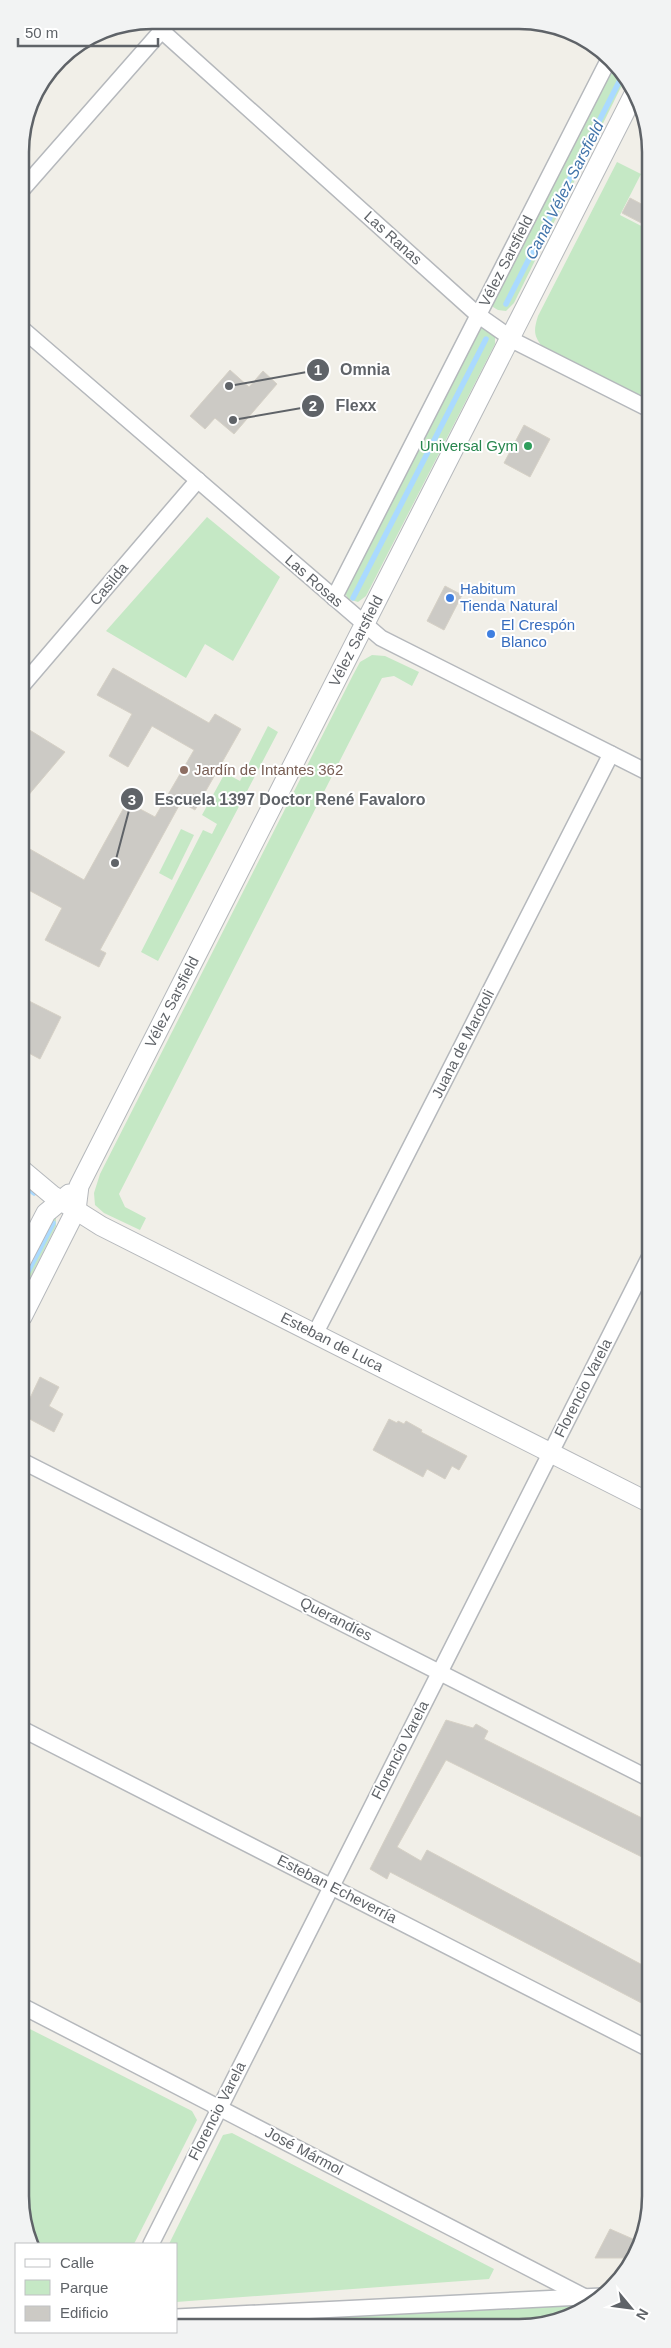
<svg xmlns="http://www.w3.org/2000/svg" width="671" height="2348" viewBox="0 0 671 2348" font-family="Arial,sans-serif">
	<style>
		.green { fill: #c5e8c5 }
		.lines { fill: none; stroke-linecap: round; stroke-linejoin: round }
		.stream { stroke: #aadaff; stroke-width: 5.5 }
		.building { fill: #cccac5; stroke: #d6d1c6 }
		.minor-casing { stroke: #b5b8bc; stroke-width: 18 }
		.tertiary-casing { stroke: #b5b8bc; stroke-width: 21 }
		.minor { stroke: #fff; stroke-width: 15 }
		.tertiary { stroke: #fff; stroke-width: 19 }
		.leisure-dot { fill: #2e9e5b; stroke: #fff; stroke-width: 2 }
		.shop-dot { fill: #3f7fe0; stroke: #fff; stroke-width: 2 }
		.education-dot { fill: #8d6e63; stroke: #fff; stroke-width: 2 }
		.labels { text-anchor: middle; stroke-width: 4; stroke-linejoin: round; paint-order: stroke }
		.street-label { font-size: 15px; fill: #5f6368; stroke: #fff }
		.leisure-label { font-size: 15px; fill: #27864d; stroke: #fff; text-anchor: end }
		.shop-label { font-size: 15px; fill: #366cbe; stroke: #fff; text-anchor: start }
		.education-label { font-size: 15px; fill: #785e54; stroke: #fff; text-anchor: start }
		.water-label { font-size: 16px; font-style: italic; fill: #4174aa; stroke: #fff }
		.rim { fill: none; stroke: #5f6368; stroke-width: 2.5 }
		.leader { fill: none; stroke: #5f6368; stroke-width: 2 }
		.callout-dot { fill: #5f6368; stroke: #fff; stroke-width: 2 }
		.mark-label { font-size: 15px; text-anchor: middle; font-weight: bold; fill: #fff }
		.callout-label { font-size: 16px; text-anchor: middle; font-weight: bold; fill: #5f6368; stroke: #fff; stroke-width: 4; stroke-linejoin: round; paint-order: stroke }
	</style>
	<rect width="100%" height="100%" fill="#f1efe8"/>
	<g class="green">
		<polygon points="613,60 624,81 514,303 506,311 498,310 493,307 492,297"/>
		<path d="M617,162L641,174L620,215L649,230V377L640,396L542,346C533,335 534,329 538,316Z"/>
		<polygon points="481,327 488,327 495,334 495,344 366,596 358,602 348,599 345,593"/>
		<polygon points="207,517 280,577 233,661 205,644 186,678 106,631"/>
		<polygon points="372,655 385,656 419,672 412,686 394,676 382,678 119,1194 125,1207 146,1218 140,1230 104,1213 95,1205 94,1193 100,1174 353,675 360,662"/>
		<polygon points="268,726 278,732 158,961 141,952 203,830 212,834 217,824 202,815 225,773 240,781"/>
		<polygon points="181,829 194,835 172,880 159,873"/>
		<polygon points="52,1217 56,1218 56,1226 21,1296 21,1270"/>
		<polygon points="22,2025 192,2111 197,2120 134,2244 34,2244 22,2222"/>
		<polygon points="232,2133 494,2269 489,2279 176,2302 176,2244 169,2244 223,2135"/>
		<polygon points="602,2296 586,2310 545,2326 176,2326 176,2317"/>
	</g>
	<g class="lines">
		<g class="stream">
			<polyline points="506,304 622,76"/>
			<polyline points="353,598 486,339"/>
			<polyline points="21,1182 34,1193"/>
			<polyline points="21,1285 53,1223"/>
		</g>
	</g>
	<g class="building">
		<polygon points="630,198 649,208 649,227 622,213"/>
		<polygon points="230,370 249,387 263,371 277,384 234,434 215,418 205,429 190,416"/>
		<polygon points="524,425 550,439 530,477 504,463"/>
		<polygon points="445,586 462,595 444,630 427,621"/>
		<polygon points="113,668 209,723 215,714 241,729 195,810 181,802 100,950 106,953 99,967 45,940 62,908 21,886 21,844 84,880 127,802 155,817 194,750 152,726 128,767 109,756 132,714 97,695"/>
		<polygon points="28,729 65,752 21,804 21,736"/>
		<polygon points="21,997 61,1017 40,1059 21,1049"/>
		<polygon points="40,1377 59,1387 49,1406 63,1414 54,1432 22,1415"/>
		<polygon points="389,1419 397,1423 398,1421 404,1424 406,1421 422,1430 421,1432 467,1456 459,1470 452,1466 445,1479 427,1469 423,1477 373,1450"/>
		<polygon points="446,1720 473,1728 476,1724 488,1731 484,1739 650,1822 650,1861 446,1760 397,1847 421,1861 427,1850 650,1969 651,2008 390,1872 387,1879 370,1869"/>
		<polygon points="610,2229 642,2243 634,2258 595,2258"/>
	</g>
	<g class="lines">
		<g class="minor-casing">
			<g id="minor">
				<polyline points="162,31 478,315 518,343 649,409"/>
				<polyline points="20,192 171,20"/>
				<polyline points="20,327 381,638 649,773"/>
				<polyline points="334,598 610,57"/>
				<polyline points="21,687 198,480"/>
				<polyline points="315,1334 611,754"/>
				<polyline points="22,1461 650,1779"/>
				<polyline points="22,1729 651,2050"/>
				<polyline points="22,2006 585,2297"/>
				<polyline points="151,2244 650,1256"/>
				<polyline points="176,2317 602,2296"/>
			</g>
		</g>
		<g class="tertiary-casing">
			<g id="tertiary">
				<polyline points="21,1169 52,1195 101,1226 650,1503"/>
				<polyline points="21,1261 46,1213 69,1194"/>
				<polyline points="22,1317 76,1210 79,1186 633,96"/>
			</g>
		</g>
		<use href="#minor" class="minor"/>
		<use href="#tertiary" class="tertiary"/>
	</g>
	<circle class="leisure-dot" cx="528" cy="446" r="5"/>
	<g class="shop-dot">
		<circle cx="450" cy="598" r="5"/>
		<circle cx="491" cy="634" r="5"/>
	</g>
	<circle class="education-dot" cx="184" cy="770" r="5"/>
	<g class="labels">
		<g class="street-label">
			<text transform="translate(393 238) rotate(42)" y="5">Las Ranas</text>
			<text transform="translate(506 261) rotate(-63)" y="5">Vélez Sarsfield</text>
			<text transform="translate(314 581) rotate(41)" y="5">Las Rosas</text>
			<text transform="translate(109 584) rotate(-50)" y="5">Casilda</text>
			<text transform="translate(356 641) rotate(-63)" y="5">Vélez Sarsfield</text>
			<text transform="translate(172 1002) rotate(-63)" y="5">Vélez Sarsfield</text>
			<text transform="translate(463 1044) rotate(-63)" y="5">Juana de Marotoli</text>
			<text transform="translate(332 1342) rotate(27)" y="5">Esteban de Luca</text>
			<text transform="translate(583 1388) rotate(-63)" y="5">Florencio Varela</text>
			<text transform="translate(336 1619) rotate(27)" y="5">Querandíes</text>
			<text transform="translate(400 1750) rotate(-63)" y="5">Florencio Varela</text>
			<text transform="translate(337 1889) rotate(27)" y="5">Esteban Echeverría</text>
			<text transform="translate(217 2111) rotate(-63)" y="5">Florencio Varela</text>
			<text transform="translate(304 2151) rotate(28)" y="5">José Mármol</text>
		</g>
		<g class="leisure-label">
			<text x="518" y="451">Universal Gym</text>
		</g>
		<g class="shop-label">
			<text x="460" y="594">Habitum<tspan x="460" dy="17">Tienda Natural</tspan></text>
			<text x="501" y="630">El Crespón<tspan x="501" dy="17">Blanco</tspan></text>
		</g>
		<g class="education-label">
			<text x="194" y="775">Jardín de Intantes 362</text>
		</g>
		<g class="water-label">
			<text transform="translate(564 190) rotate(-63)" y="6">Canal Vélez Sarsfield</text>
		</g>
	</g>
	<path d="M0 0H671V2348H0ZM152 29H519A123 123 0 0 1 642 152V2196A123 123 0 0 1 519 2319H152A123 123 0 0 1 29 2196V152A123 123 0 0 1 152 29Z" fill="#f2f3f3" fill-rule="evenodd"/>
	<path class="rim" d="M152 29H519A123 123 0 0 1 642 152V2196A123 123 0 0 1 519 2319H152A123 123 0 0 1 29 2196V152A123 123 0 0 1 152 29Z"/>
	<path class="leader" d="M229 386L318 370M233 420L313 406M115 863L132 799"/>
	<g class="callout-dot">
		<circle cx="229" cy="386" r="5"/>
		<circle cx="233" cy="420" r="5"/>
		<circle cx="115" cy="863" r="5"/>
		<circle cx="318" cy="370" r="12"/>
		<circle cx="313" cy="406" r="12"/>
		<circle cx="132" cy="799" r="12"/>
	</g>
	<g class="mark-label">
		<text x="318" y="375">1</text>
		<text x="313" y="411">2</text>
		<text x="132" y="805">3</text>
	</g>
	<g class="callout-label">
		<text x="365" y="375">Omnia</text>
		<text x="356" y="411">Flexx</text>
		<text x="290" y="805">Escuela 1397 Doctor René Favaloro</text>
	</g>
	<rect x="15" y="2243" width="162" height="90" fill="#ffffff" stroke="#bfc1c3"/>
	<rect x="25" y="2259" width="25" height="8" fill="#ffffff" stroke="#bfc1c3"/>
	<text x="60" y="2268" font-size="15" fill="#5f6368">Calle</text>
	<rect x="25" y="2280" width="25" height="15" fill="#c5e8c5" stroke="#bfc1c3"/>
	<text x="60" y="2293" font-size="15" fill="#5f6368">Parque</text>
	<rect x="25" y="2306" width="25" height="15" fill="#cccac5" stroke="#bfc1c3"/>
	<text x="60" y="2318" font-size="15" fill="#5f6368">Edificio</text>
	<g transform="translate(631 2308) rotate(119)" stroke="#ffffff" stroke-width="4" paint-order="stroke">
	<path d="M0-4L9 19L0 12L-9 19Z" fill="#5f6368"/>
	<text y="-8" font-size="14" font-weight="bold" text-anchor="middle" fill="#5f6368">N</text>
	</g>
	<path d="M18 38v8h140v-8" fill="none" stroke="#5f6368" stroke-width="2.5"/>
	<text x="25" y="38" font-size="15" fill="#5f6368" stroke="#ffffff" stroke-width="4" paint-order="stroke">50 m</text>
</svg>
